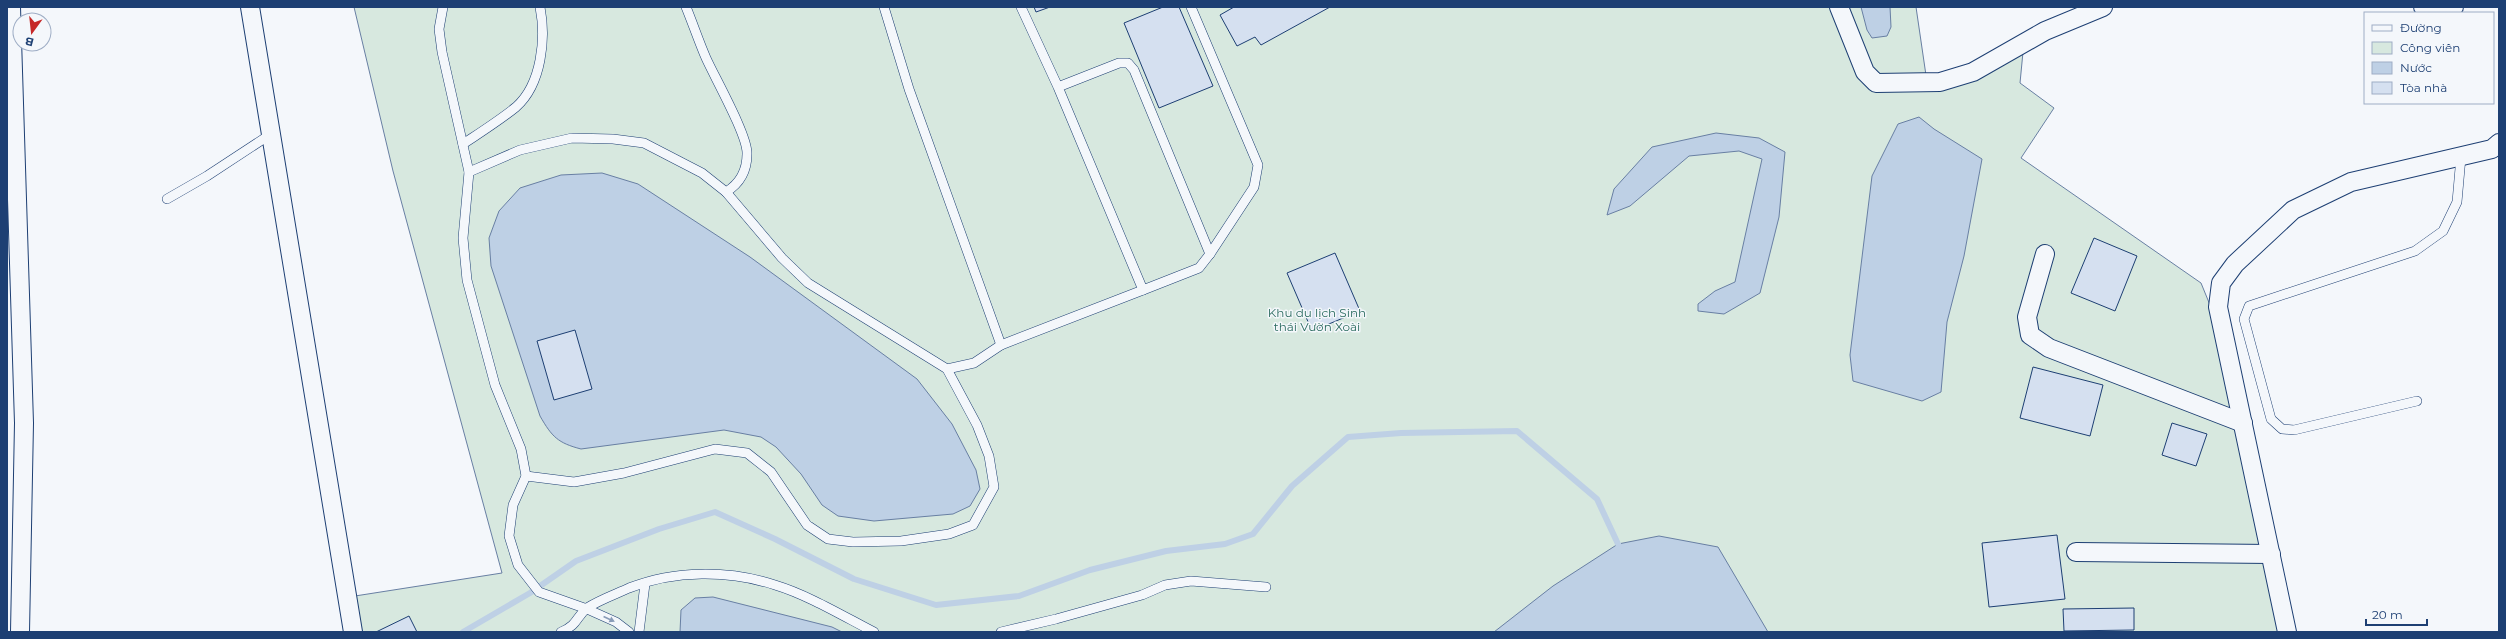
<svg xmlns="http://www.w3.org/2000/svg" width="2506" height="639" viewBox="0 0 2506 639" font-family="Montserrat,sans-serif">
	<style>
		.green { fill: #d7e8df; stroke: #687fa3 }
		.water { fill: #bed0e5; stroke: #687fa3 }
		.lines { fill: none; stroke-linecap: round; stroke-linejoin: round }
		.stream { stroke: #bed0e5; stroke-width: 6 }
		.building { fill: #d5e0f0; stroke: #1d3f73 }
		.service-casing { stroke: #1d3f73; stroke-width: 10 }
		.minor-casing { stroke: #1d3f73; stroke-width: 20 }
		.service { stroke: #f4f7fb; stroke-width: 9 }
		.minor { stroke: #f4f7fb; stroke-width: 18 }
		.oneway { fill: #889bb7 }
		.labels { text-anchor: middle; stroke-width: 3; stroke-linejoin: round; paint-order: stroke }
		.park-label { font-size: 12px; fill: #2c6c60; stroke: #f4f7fb }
	</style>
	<rect width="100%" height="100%" fill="#f4f7fb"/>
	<polygon class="green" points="354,7 1916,7 1928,89 2023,52 2020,83 2054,108 2021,158 2201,283 2210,305 2280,632 360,632 355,596 502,573 393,171"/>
	<g class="water">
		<polygon points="1861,7 1890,7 1891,27 1887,36 1872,38 1867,30"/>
		<polygon points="1919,117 1934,129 1982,159 1964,256 1947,322 1941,392 1922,401 1853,381 1850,355 1872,176 1898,124"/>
		<polygon points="1716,133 1759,138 1785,152 1779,217 1760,293 1724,314 1698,311 1698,304 1715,291 1735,282 1762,159 1739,151 1689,156 1630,206 1607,215 1614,189 1652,147"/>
		<path d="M602,173L638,184L750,257L917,379L952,424L976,470L980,489L970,506L953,514L874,521L838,516L822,505L801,474L776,447L761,437L724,430L581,449C558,443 552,437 540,416L491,266L489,238L499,211L520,188L561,175Z"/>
		<polygon points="1659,536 1718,547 1768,632 1494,632 1553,586 1618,544"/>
		<polygon points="713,597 832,627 842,632 680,632 681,610 695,598"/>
	</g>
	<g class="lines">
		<polyline class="stream" points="463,632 530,593 576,561 659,529 715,512 775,539 854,579 936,605 1019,596 1090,570 1166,551 1225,544 1253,534 1292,486 1348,437 1401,433 1517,431 1597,499 1618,544"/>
	</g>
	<g class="building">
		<polygon points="1034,7 1050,7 1036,12"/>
		<polygon points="1163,7 1179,7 1213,86 1159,108 1124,23"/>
		<polygon points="1234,7 1330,7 1261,45 1255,37 1237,46 1220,15"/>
		<polygon points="2094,238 2137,256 2115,311 2071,293"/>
		<polygon points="1335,253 1360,311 1312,331 1287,273"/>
		<polygon points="575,330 592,389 554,400 537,341"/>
		<polygon points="2033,367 2103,385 2090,436 2020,418"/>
		<polygon points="2172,423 2207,434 2196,466 2162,455"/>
		<polygon points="2057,535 2065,599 1989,607 1982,543"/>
		<polygon points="2134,608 2134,630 2064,631 2063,609"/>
		<polygon points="409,616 417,632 376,632"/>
	</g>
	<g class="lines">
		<g class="service-casing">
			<g id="service">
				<polyline points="443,7 439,29 442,52 469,172 463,238 467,280 495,385 521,449 526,476 513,505 509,536 518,565 539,592 587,609 616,622 629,632"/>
				<polyline points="884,7 909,89 1001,345"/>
				<polyline points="1021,7 1058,87 1143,290 1199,268 1210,254 1134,70 1128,63 1119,63 1058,87"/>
				<polyline points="1191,7 1258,165 1254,187 1210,254"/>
				<path d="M463,144C481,132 500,120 516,107C542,84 546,38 540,7"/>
				<path d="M469,172L520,150L572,138L613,139L644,143L702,173L726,192C739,184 747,171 747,154C748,136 715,78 706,58C699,42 693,24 686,7"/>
				<polyline points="726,192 782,258 808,283 947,369 974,363 1001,345 1143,290"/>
				<polyline points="167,199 207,176 271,134"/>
				<polyline points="2417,401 2294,430 2282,429 2271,419 2244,319 2249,306 2415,251 2443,231 2457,202 2461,157"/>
				<polyline points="526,476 574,482 624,473 715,449 747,453 771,472 807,525 828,539 853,542 901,541 949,534 973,525 994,487 989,456 977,425 947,369"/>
				<path d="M561,632C578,625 576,617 587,608C599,600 616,594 629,588C674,570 729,570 775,585C808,595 843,616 874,632"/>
				<polyline points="639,632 645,584"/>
				<polyline points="1001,632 1056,619 1142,595 1165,585 1191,581 1266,587"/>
			</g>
		</g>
		<g class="minor-casing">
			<g id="minor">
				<polyline points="11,7 24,423 20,632"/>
				<polyline points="250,7 353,632"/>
				<polyline points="1839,7 1865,72 1876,83 1940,82 1973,72 2045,31 2103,7"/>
				<polyline points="2423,7 2454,7"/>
				<polyline points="2045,254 2027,317 2030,335 2049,348 2243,423"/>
				<polyline points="2076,552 2271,554"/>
				<polyline points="2287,632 2218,307 2221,283 2235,264 2293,210 2351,182 2492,149 2499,143"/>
			</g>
		</g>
		<use href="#service" class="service"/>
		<use href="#minor" class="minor"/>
	</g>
	<defs><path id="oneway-solid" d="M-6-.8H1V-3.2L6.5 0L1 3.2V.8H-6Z"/></defs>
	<use class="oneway" href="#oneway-solid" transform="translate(609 619) rotate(25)"/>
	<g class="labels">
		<g class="park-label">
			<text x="1317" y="317">Khu du lịch Sinh<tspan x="1317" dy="14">thái Vườn Xoài</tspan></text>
		</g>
	</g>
	<rect width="2506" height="639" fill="none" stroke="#1d3f73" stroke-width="16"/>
	<rect x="2364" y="12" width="130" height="92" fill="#f4f7fb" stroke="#9eadc5"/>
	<rect x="2372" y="25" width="20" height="6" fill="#f4f7fb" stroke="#9eadc5"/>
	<text x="2400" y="32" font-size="12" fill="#1d3f73">Đường</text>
	<rect x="2372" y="42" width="20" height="12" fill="#d7e8df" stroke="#9eadc5"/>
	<text x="2400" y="52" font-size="12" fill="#1d3f73">Công viên</text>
	<rect x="2372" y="62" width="20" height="12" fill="#bed0e5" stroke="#9eadc5"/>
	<text x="2400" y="72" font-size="12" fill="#1d3f73">Nước</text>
	<rect x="2372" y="82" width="20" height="12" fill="#d5e0f0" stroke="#9eadc5"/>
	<text x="2400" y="92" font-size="12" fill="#1d3f73">Tòa nhà</text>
	<g transform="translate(32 32) rotate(195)"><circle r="19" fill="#f4f7fb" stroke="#9eadc5"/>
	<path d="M0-3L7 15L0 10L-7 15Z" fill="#c62828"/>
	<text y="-6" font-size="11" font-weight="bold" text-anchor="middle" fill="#1d3f73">B</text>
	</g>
	<path d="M2366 619v6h61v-6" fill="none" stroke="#1d3f73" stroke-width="2"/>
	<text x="2372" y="619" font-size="12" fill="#1d3f73" stroke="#f4f7fb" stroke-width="3" paint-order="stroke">20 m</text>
</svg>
